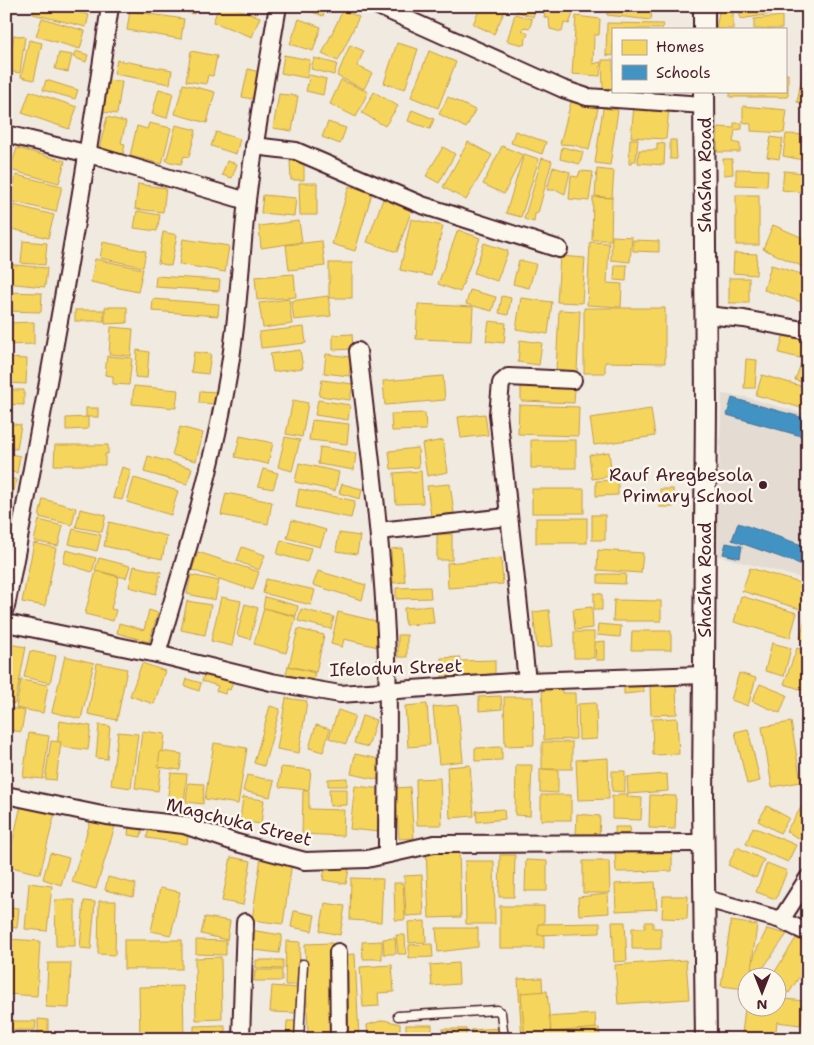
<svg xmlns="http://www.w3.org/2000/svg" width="814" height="1045" viewBox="0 0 814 1045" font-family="'Shantell Sans',sans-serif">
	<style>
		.built { fill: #e4dbd2 }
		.homes { fill: #f6d55c; stroke: #c29e4d }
		.schools { fill: #4393c3; stroke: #457095 }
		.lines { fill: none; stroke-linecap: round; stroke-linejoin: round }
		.service-casing { stroke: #4a1f2b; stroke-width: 11 }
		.minor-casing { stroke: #4a1f2b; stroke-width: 20 }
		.tertiary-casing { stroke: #4a1f2b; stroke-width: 24 }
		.service { stroke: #fbf7ec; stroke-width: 8 }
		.minor { stroke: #fbf7ec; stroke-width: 16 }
		.tertiary { stroke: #fbf7ec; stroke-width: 20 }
		.poi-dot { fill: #4a1f2b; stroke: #fbf7ec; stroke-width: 2 }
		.labels { text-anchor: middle; stroke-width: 5; stroke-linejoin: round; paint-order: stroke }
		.street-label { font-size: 18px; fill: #4a1f2b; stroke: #fbf7ec }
		.poi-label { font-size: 18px; fill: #4a1f2b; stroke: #fbf7ec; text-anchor: end }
	</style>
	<rect width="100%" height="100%" fill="#f0eae0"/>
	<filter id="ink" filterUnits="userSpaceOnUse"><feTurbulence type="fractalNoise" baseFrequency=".02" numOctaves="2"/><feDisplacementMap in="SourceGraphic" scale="10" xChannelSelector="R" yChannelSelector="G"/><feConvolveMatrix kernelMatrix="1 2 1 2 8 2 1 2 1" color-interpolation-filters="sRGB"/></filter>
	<g filter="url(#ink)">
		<polygon class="built" points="722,394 746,397 808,415 808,580 716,555"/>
		<g class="homes">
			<polygon points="35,6 54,6 89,15 86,27 33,14"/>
			<polygon points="155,6 196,6 194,14"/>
			<polygon points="219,6 231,6 260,17 252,37 213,22"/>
			<polygon points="297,6 327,6 323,16"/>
			<polygon points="481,6 507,6 494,34 473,24"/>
			<polygon points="517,6 536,6 533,17 516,11"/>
			<polygon points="546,6 559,6 574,11 569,24 564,23 562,32 550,29 549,18 544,17"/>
			<polygon points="607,6 652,6 651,20 607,15"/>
			<polygon points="720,6 762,6 772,14 740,19 740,6 733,7 733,29 716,29"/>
			<polygon points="343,10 359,17 338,61 322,54"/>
			<polygon points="130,11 184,19 181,39 127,30"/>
			<polygon points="515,14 532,19 530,28 524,27 522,30 528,33 524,45 507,41"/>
			<polygon points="576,16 600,19 599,35 594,35 593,64 601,62 600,76 572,74"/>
			<polygon points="782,16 782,29 754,29 754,19"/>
			<polygon points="42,18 85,31 80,49 36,36"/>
			<polygon points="299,19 321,27 313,51 290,44"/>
			<polygon points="607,23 663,24 662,29 613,29 613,56 606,55"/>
			<polygon points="14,35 25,37 20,73 8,71"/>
			<polygon points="29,40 42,43 34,80 21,77"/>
			<polygon points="397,43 418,49 405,89 384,83"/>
			<polygon points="350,45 364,51 357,66 372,73 364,89 337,76"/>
			<polygon points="76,51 88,55 86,62 73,57"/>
			<polygon points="191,51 217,56 213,76 208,75 206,84 186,81"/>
			<polygon points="429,51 456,62 438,108 411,97"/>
			<polygon points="807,51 808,51 808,104 797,102"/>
			<polygon points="59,53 72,55 68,72 55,69"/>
			<polygon points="284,55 310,60 307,78 281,73"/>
			<polygon points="314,58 337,64 334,75 311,69"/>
			<polygon points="117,60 172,70 170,84 114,74"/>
			<polygon points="602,60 613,60 613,88 603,89"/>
			<polygon points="248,69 259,72 252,99 242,97"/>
			<polygon points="785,74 788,74 788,97 730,97 730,91 785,91"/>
			<polygon points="310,75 326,79 323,95 306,91"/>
			<polygon points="46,80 78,90 75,99 43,90"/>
			<polygon points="108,80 122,82 117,114 103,112"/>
			<polygon points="341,80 368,92 356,117 330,104"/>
			<polygon points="183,84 215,92 207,123 175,114"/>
			<polygon points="159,89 173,93 167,118 152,114"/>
			<polygon points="30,91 77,107 69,129 22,113"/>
			<polygon points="374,92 398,106 385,126 362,113"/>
			<polygon points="279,94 298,96 292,131 273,128"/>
			<polygon points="448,97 475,110 466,128 439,114"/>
			<polygon points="571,102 598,108 589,150 575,145 560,144"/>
			<polygon points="634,105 669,108 666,139 631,137"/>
			<polygon points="743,106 787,110 784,133 751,131 751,124 743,122"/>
			<polygon points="603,108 618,110 610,165 595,163"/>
			<polygon points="412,110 434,119 430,129 408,121"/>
			<polygon points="107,117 126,122 121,143 125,144 123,154 99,149"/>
			<polygon points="328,122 346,128 340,144 322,137"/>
			<polygon points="149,123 171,128 162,164 130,156 137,126 147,129"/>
			<polygon points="734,123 742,123 742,129 735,130 733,142 740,144 740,152 717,152 718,127 734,128"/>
			<polygon points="176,125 196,130 189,157 184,156 181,164 166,161"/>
			<polygon points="515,131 546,142 542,154 511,143"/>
			<polygon points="216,132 240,139 236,154 211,146"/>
			<polygon points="786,134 808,135 808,161 783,156"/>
			<polygon points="771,137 783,139 779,159 767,157"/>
			<polygon points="630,139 638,139 636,161 632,161 631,164 629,164"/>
			<polygon points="670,140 676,140 677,159 670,159"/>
			<polygon points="468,142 492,155 466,200 443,187"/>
			<polygon points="657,143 665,144 664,165 638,163 639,150 657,150"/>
			<polygon points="502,146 523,155 504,194 483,184"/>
			<polygon points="443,147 455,154 439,183 426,176"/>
			<polygon points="562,147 583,152 580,164 560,159"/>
			<polygon points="17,148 65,161 59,183 10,170"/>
			<polygon points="524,154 539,159 521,217 506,213"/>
			<polygon points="542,158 552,161 538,213 535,214 534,222 524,219"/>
			<polygon points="723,159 732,159 733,174 724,175"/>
			<polygon points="227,161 237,164 232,178 222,175"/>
			<polygon points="290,161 304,161 304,180 291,180"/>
			<polygon points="553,167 570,172 565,194 557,190 547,190"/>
			<polygon points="597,169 614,171 612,198 595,196"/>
			<polygon points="736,169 768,170 767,186 736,185"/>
			<polygon points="580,171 593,172 589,201 569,199 571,176 578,177"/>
			<polygon points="784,171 804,173 802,192 782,190"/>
			<polygon points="16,175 62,186 56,212 10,201"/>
			<polygon points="299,183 317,183 317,215 300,215"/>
			<polygon points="138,184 166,188 163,212 135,209"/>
			<polygon points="349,186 372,193 355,251 332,244"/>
			<polygon points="263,195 296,198 294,216 261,213"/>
			<rect x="736" y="195" width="23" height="50"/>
			<polygon points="593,197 612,198 611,240 592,240"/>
			<polygon points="383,199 412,209 397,252 367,242"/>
			<polygon points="14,205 54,215 48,238 8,228"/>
			<polygon points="137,211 160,215 157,231 134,228"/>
			<polygon points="411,219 443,226 431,276 400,270"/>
			<polygon points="299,221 302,242 261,248 259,226"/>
			<polygon points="773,225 808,240 808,269 763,249"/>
			<polygon points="458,230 480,238 460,292 438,284"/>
			<polygon points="163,232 177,235 171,266 158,263"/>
			<polygon points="612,236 632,237 630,262 611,260"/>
			<polygon points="183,239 229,246 225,272 179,264"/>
			<polygon points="633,240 659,241 659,252 633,251"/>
			<polygon points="23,241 47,243 45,265 21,263"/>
			<polygon points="322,241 325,266 289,270 286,245"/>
			<polygon points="103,242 146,251 143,267 100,258"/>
			<polygon points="590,242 609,243 607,283 622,284 621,307 587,305"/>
			<polygon points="484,243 508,251 497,281 474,273"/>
			<polygon points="734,253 757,254 756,275 733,273"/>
			<polygon points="560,256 585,258 582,303 557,302"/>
			<polygon points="95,259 143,269 138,292 91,282"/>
			<polygon points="519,260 536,264 529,288 513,284"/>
			<rect x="329" y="263" width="23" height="35"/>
			<polygon points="6,264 47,268 45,287 6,283"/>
			<polygon points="615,265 627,265 626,281 614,280"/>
			<polygon points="771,265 808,276 808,304 764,290"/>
			<polygon points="294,274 296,297 257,300 255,277"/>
			<polygon points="156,276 220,280 219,291 155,287"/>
			<rect x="729" y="278" width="20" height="25"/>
			<polygon points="470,290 496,297 492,311 466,304"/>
			<polygon points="6,292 42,293 41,312 6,311"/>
			<polygon points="328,296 331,316 294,320 291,301"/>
			<polygon points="502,296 511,298 508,315 499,313"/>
			<polygon points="521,298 552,302 548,334 516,329"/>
			<polygon points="153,299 219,304 218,316 152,311"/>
			<polygon points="289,299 292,324 263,328 259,303"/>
			<polygon points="418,304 473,307 471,341 416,339"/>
			<polygon points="105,307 127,307 127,323 105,324"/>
			<polygon points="584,308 665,308 665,363 605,362 605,373 584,373"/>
			<rect x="75" y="310" width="29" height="11"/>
			<polygon points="559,310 580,311 577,371 556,370"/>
			<polygon points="489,321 506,323 504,343 486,341"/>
			<polygon points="34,322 34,344 6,345 6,323"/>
			<polygon points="111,327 133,329 131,356 109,354"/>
			<polygon points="304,327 306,343 261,348 259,332"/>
			<polygon points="784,333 808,339 808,360 779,353"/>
			<polygon points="352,334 353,349 333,350 333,335"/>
			<polygon points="520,340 542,343 539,365 518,362"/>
			<polygon points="137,350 149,352 147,378 135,377"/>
			<polygon points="300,350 303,368 273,372 270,354"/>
			<polygon points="194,352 211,354 208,374 191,372"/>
			<polygon points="326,354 351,357 349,376 324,373"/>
			<polygon points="107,356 132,358 129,385 113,384 113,376 105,375"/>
			<polygon points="6,358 27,359 26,384 6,383"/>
			<polygon points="746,359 757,360 755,388 744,388"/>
			<polygon points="802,361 808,363 808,384 795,380"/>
			<polygon points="762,375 808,388 808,398 805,409 756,395"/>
			<polygon points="443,376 445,400 385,405 383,381"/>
			<polygon points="322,380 353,384 350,400 319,396"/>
			<polygon points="134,386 178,390 176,408 132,404"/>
			<polygon points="521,386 575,388 574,403 521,401"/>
			<polygon points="6,390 24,390 24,405 6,404"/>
			<polygon points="200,391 219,392 218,404 199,403"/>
			<polygon points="293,400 308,403 302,437 286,434"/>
			<polygon points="318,400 350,405 348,420 315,415"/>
			<polygon points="519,405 579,407 578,436 518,434"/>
			<rect x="86" y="408" width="12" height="9"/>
			<polygon points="651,409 655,436 594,445 590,418"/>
			<polygon points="425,413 426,430 392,431 391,414"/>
			<polygon points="485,414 488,435 461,438 458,417"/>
			<polygon points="88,417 88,429 66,430 66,418"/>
			<polygon points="312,420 349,424 347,444 309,440"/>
			<polygon points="6,423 21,425 17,449 6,448"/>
			<polygon points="180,427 203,433 196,461 172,455"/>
			<polygon points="240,436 273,443 268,464 235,457"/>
			<polygon points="285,437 300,440 292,471 278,467"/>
			<polygon points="443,440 448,472 427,476 422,444"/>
			<rect x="531" y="440" width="45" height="28"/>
			<polygon points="55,445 108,445 108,454 105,454 105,465 54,465"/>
			<polygon points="320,447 356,453 354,470 318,464"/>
			<polygon points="418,448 419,467 391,469 389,451"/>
			<polygon points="609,452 612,476 592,479 589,455"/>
			<polygon points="6,453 20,456 17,473 6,471"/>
			<polygon points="148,456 192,468 187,484 144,472"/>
			<polygon points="299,463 339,472 335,491 295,482"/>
			<polygon points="122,467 131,470 122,500 113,498"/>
			<polygon points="263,469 278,473 273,489 258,486"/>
			<polygon points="421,471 423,503 396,504 394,473"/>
			<polygon points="6,477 17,480 12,496 6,495"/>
			<polygon points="134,478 178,491 171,515 127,502"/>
			<polygon points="618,480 618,495 596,496 596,481"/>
			<polygon points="342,484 362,489 360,499 339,493"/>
			<polygon points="450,484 454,513 431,516 427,486"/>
			<polygon points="299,489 355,501 351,518 296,507"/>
			<rect x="532" y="489" width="52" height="24"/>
			<rect x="660" y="489" width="13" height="18"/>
			<polygon points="226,493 272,502 268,524 221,515"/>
			<polygon points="43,499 76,508 72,525 39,517"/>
			<polygon points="80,509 106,515 102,532 76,527"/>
			<rect x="592" y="515" width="13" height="25"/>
			<rect x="536" y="518" width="51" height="25"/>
			<polygon points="39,520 63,526 58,546 34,541"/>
			<polygon points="292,520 326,530 320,547 287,538"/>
			<polygon points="109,522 167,536 162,559 104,546"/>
			<polygon points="73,529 101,535 97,551 69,544"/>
			<polygon points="339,533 360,536 357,554 336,551"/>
			<rect x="437" y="534" width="15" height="26"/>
			<polygon points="281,540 311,548 307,562 277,554"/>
			<polygon points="34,543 56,548 45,606 22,602"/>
			<polygon points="242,547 265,555 259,570 237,561"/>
			<polygon points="402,548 405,582 393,583 391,549"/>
			<polygon points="66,550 96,558 92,572 63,563"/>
			<polygon points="598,550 643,553 641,573 597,570"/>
			<polygon points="198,552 259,572 253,590 192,570"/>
			<polygon points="99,558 130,566 126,578 95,570"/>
			<polygon points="501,558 503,584 448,588 447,563"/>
			<polygon points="134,566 161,572 156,594 129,587"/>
			<polygon points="750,568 807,585 800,609 742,591"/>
			<polygon points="96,571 119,577 111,609 116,610 113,621 85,614"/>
			<polygon points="318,571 366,585 362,600 313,585"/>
			<polygon points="598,574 626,574 625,584 598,583"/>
			<polygon points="191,575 219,581 215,600 187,594"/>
			<polygon points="266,579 315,590 311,605 263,593"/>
			<polygon points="430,587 431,598 396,599 396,588"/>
			<polygon points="594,593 602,594 602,610 594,610"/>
			<polygon points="741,596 797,613 790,638 734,622"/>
			<polygon points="221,597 241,601 232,646 211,641"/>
			<polygon points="265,597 298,606 296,616 263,608"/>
			<polygon points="614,600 661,601 661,621 613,621"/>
			<polygon points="187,601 211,605 205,635 181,630"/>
			<polygon points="245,604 258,608 250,639 237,635"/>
			<polygon points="432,606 434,623 405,625 404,608"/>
			<polygon points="592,607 593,628 575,630 573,609"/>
			<polygon points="264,608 296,617 286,653 254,644"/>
			<polygon points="301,609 334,617 331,629 298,621"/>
			<polygon points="149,610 158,613 149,642 117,633 119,623 144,630"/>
			<polygon points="549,610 553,646 537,648 533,612"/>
			<polygon points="338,612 384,623 378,647 344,639 342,647 331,644"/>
			<polygon points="806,614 808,614 808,641 800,639"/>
			<polygon points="598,624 621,626 620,637 597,635"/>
			<polygon points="298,629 324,635 316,672 289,666"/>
			<polygon points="632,631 671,631 671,650 631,650"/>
			<rect x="574" y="632" width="20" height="26"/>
			<rect x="398" y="635" width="9" height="22"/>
			<polygon points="605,641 605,660 596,660 595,642"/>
			<polygon points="772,643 791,648 784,676 765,671"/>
			<polygon points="8,644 26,647 15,704 6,702 6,654"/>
			<polygon points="797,648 808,652 808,687 806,691 784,684"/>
			<polygon points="30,651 56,656 50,683 24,677"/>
			<polygon points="65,656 94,663 81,719 52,712"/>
			<polygon points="460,657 460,661 495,660 495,675 442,677 441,658"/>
			<polygon points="97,663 127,669 117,720 88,714"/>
			<polygon points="142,663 165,671 154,704 130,696"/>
			<polygon points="288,666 315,673 313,681 286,674"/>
			<polygon points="205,672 233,682 230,690 227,689 225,694 216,691 218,686 202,681"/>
			<polygon points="739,673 756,678 748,706 731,700"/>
			<polygon points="187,679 201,683 199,691 185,686"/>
			<polygon points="21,680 48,685 43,713 16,708"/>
			<polygon points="643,684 644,692 624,694 624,685"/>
			<polygon points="760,684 787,695 780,713 752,701"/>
			<polygon points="676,685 677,714 651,715 650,686"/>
			<polygon points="562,688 562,693 575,693 576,739 544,740 542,689"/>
			<polygon points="501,696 502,709 479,711 479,697"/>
			<polygon points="504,697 533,697 534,745 505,746"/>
			<polygon points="286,698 307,701 299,753 277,749"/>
			<polygon points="596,703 597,739 579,740 578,704"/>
			<polygon points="427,704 430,745 408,747 405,706"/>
			<polygon points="458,705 463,761 439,764 433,707"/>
			<polygon points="270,706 280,709 264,766 254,763"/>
			<polygon points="6,707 25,711 21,732 6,729"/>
			<polygon points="338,710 355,716 346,744 329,738"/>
			<polygon points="362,716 376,720 368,747 354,743"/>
			<polygon points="677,718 679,754 653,755 652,719"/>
			<polygon points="60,721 91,726 88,750 57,746"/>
			<polygon points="791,722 801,782 772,787 762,727"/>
			<polygon points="99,725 110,726 107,759 96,758"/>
			<polygon points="316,725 330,729 323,752 309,748"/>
			<polygon points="748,729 760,781 747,784 735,732"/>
			<polygon points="142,731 165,734 158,791 135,788"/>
			<polygon points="118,732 138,734 131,788 111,785"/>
			<polygon points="29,733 49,736 43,779 23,777"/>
			<polygon points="51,741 61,742 56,780 45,779"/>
			<rect x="542" y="742" width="30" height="27"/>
			<polygon points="214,743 247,748 238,804 205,799"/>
			<polygon points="502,747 502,760 475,761 475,748"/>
			<polygon points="160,751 182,754 180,770 158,767"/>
			<polygon points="355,754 384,760 380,780 351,774"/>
			<polygon points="608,758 609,799 578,800 576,760"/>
			<polygon points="470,765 474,816 450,818 447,767"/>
			<polygon points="516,765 532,765 530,816 515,815"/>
			<polygon points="281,767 311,770 309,790 279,787"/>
			<polygon points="540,769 558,770 558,793 540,792"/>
			<polygon points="612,771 625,771 625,792 612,791"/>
			<polygon points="171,773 187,774 184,804 167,802"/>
			<polygon points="667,774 668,791 628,794 627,777"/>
			<polygon points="247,775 274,781 270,797 243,791"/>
			<polygon points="347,778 347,786 328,786 328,779"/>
			<polygon points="440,778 442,825 417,825 416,779"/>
			<polygon points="188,783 204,784 203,804 186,802"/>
			<polygon points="355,786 383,789 379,832 350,829"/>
			<polygon points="410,787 414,838 399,839 395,788"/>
			<polygon points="329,789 347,789 347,805 330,806"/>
			<polygon points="303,791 309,791 309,809 344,810 343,836 302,834"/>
			<polygon points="618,794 628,794 627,797 642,798 641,820 612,819 612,796 618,796"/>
			<rect x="541" y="795" width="30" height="25"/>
			<polygon points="650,795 676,796 675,829 649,828"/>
			<polygon points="243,797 264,800 261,824 240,821"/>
			<polygon points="808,797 808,842 807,843 786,831"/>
			<polygon points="22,801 56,809 40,874 7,866"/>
			<polygon points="6,806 12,807 6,831"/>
			<polygon points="767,806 789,818 780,833 758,821"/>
			<polygon points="504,809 505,819 477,822 476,811"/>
			<polygon points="577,814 600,816 599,837 576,836"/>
			<polygon points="91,819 115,826 96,889 72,882"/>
			<polygon points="149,823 189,829 187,844 147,838"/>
			<polygon points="129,825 143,827 141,837 128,835"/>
			<polygon points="615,827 630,827 631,837 615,837"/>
			<polygon points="753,827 796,845 788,862 746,844"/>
			<polygon points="737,847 764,860 756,878 728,865"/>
			<polygon points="459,849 461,917 429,918 426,850"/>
			<polygon points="672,851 672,871 616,872 615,852"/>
			<polygon points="50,853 69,858 61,885 43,879"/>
			<polygon points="500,855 515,855 514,897 499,897"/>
			<polygon points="231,857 251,861 243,905 222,901"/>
			<polygon points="261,857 292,862 283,924 252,920"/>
			<polygon points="526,860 547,861 547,891 525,891"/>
			<polygon points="326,861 350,865 346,884 323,880"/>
			<polygon points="465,861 494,861 495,924 466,924"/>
			<polygon points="583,861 609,861 610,893 583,893"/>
			<polygon points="767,863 787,871 776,899 756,892"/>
			<polygon points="422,875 424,915 406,916 404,876"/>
			<polygon points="108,877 136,884 133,897 105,890"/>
			<polygon points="351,878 383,879 381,922 350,920"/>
			<polygon points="655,882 657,909 616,911 615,884"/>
			<polygon points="29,883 52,886 47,931 25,929"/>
			<polygon points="394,883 403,883 405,920 395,920"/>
			<polygon points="160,888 180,892 171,935 151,931"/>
			<polygon points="608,894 609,913 579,915 578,897"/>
			<polygon points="663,896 688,896 687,919 662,918"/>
			<polygon points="55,900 75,900 75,946 56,946"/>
			<polygon points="84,901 95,902 91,949 80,948"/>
			<polygon points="99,901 116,901 115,955 98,954"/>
			<polygon points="325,903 345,906 340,935 320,931"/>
			<rect x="500" y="906" width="44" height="42"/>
			<polygon points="6,907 19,908 17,928 6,927"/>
			<polygon points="294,911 315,915 312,931 291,927"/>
			<polygon points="205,917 230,921 227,940 201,934"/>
			<polygon points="425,921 426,942 409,943 408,922"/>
			<polygon points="731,921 757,925 750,978 746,978 746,989 721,986"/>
			<polygon points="612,922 625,922 627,961 614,962"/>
			<polygon points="645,922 653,922 653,928 661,928 661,949 632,949 632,928 645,928"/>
			<polygon points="600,923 600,933 538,935 538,924"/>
			<polygon points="436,928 478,928 478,947 438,952"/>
			<polygon points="767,929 787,934 756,978 752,978 750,976 755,953"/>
			<polygon points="250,930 282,935 279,953 247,949"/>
			<polygon points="396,935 405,935 406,954 398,954"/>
			<polygon points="395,938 396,954 384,954 383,939"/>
			<polygon points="796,938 808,946 808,963 789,993 776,985 776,978 771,978"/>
			<polygon points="6,939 40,941 37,996 6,994"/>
			<rect x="124" y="940" width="58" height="29"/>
			<polygon points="196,940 226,941 226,955 196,954"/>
			<polygon points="286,941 300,942 299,985 285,985"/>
			<polygon points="382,941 382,959 363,959 362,942"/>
			<polygon points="332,943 335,1039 308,1039 305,944"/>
			<polygon points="432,944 433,957 409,958 409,945"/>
			<polygon points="355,954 359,1039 345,1039 341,955"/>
			<polygon points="221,957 222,1019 196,1020 195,958"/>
			<polygon points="256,960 283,960 283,969 256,968"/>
			<polygon points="686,960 689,999 618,1004 615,965"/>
			<polygon points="48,963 71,963 69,1008 46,1007"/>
			<polygon points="458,963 459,984 432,986 430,965"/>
			<polygon points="392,965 394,992 378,993 379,1006 363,1007 360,967"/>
			<polygon points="255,970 282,970 282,981 254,981"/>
			<polygon points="542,978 544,1017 595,1014 597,1039 522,1039 518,979"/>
			<polygon points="183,986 184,1039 140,1039 139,987"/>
			<polygon points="272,986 298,988 297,1013 270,1012"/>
			<polygon points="547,991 551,1032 599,1028 600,1039 525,1039 521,993"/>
			<polygon points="776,998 804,1001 801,1025 777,1022 775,1038 742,1034 746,1000 746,1008 776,1008"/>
			<polygon points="38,1019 48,1020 48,1039 38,1039"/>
			<polygon points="384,1020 400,1024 400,1039 368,1039 367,1025"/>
			<polygon points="8,1021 36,1021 35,1030 8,1030"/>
			<polygon points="287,1021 298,1021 297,1039 286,1039"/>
			<polygon points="225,1025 225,1039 194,1039 194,1026"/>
			<rect x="406" y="1025" width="26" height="14"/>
			<polygon points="500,1028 501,1039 472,1039 471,1030"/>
			<rect x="443" y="1029" width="23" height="10"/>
			<polygon points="259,1033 284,1034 283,1039 259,1039"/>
		</g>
		<g class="schools">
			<polygon points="732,398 808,419 808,438 727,415"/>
			<polygon points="738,523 808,547 808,567 732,540"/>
			<polygon points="726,543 742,546 740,558 723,554"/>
		</g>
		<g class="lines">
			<g class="service-casing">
				<g id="service">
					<polyline points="398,1016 497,1010 501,1013 504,1039"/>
					<polyline points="299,1039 303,964"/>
				</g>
			</g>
			<g class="minor-casing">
				<g id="minor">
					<polyline points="378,6 563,89 587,97 704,105"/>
					<polyline points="6,134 89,154 247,201"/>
					<polyline points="254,146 296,151 422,205 559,249"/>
					<polyline points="706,315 744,319 808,331"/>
					<path d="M358,351C368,439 380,527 385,615C390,694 387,775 387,854"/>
					<polyline points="379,531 508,517"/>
					<path d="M6,607C44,407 81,208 110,6"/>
					<polyline points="6,623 157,654 271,682 340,694 527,681 704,675"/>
					<path d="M157,654C183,566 210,478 226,388C238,325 240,262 247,200C255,135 267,71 278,6"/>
					<polyline points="527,681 498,414 501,383 508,377 573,380"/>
					<polyline points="6,795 107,816 184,825 237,843 305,861 367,859 434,844 703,843"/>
					<polyline points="703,898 781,920 808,933"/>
					<polyline points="781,920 808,878"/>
					<polyline points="338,952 339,1039"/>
					<polyline points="241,1039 245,922"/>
				</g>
			</g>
			<g class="tertiary-casing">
				<g id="tertiary">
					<polyline points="704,29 704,6"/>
					<polyline points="704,91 706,404 703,799 706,1039"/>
				</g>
			</g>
			<use href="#service" class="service"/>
			<use href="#minor" class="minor"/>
			<use href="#tertiary" class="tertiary"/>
		</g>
	</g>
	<circle class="poi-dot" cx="763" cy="485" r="5"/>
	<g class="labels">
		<g class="street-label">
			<text transform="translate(705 175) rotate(-90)" y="6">ShaSha Road</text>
			<text transform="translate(705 580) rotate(-90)" y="6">ShaSha Road</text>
			<text transform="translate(396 668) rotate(-2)" y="6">Ifelodun Street</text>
			<text transform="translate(239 822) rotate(14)" y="6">Magchuka Street</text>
		</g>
		<g class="poi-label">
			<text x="753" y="481">Rauf Aregbesola<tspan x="753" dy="21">Primary School</tspan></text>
		</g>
	</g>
	<rect width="814" height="1045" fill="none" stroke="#fbf7ec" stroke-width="25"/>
	<rect x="12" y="12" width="789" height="1020" fill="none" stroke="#4a1f2b" stroke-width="2" filter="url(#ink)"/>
	<rect x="612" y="28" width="175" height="65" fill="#fbf7ec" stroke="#b4a19f"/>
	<rect x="622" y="40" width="25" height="15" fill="#f6d55c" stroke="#b4a19f"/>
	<text x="656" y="52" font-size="15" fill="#4a1f2b">Homes</text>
	<rect x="622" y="65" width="25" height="15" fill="#4393c3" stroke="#b4a19f"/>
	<text x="656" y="78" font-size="15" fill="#4a1f2b">Schools</text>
	<g transform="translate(762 992) rotate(180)"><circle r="24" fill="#fbf7ec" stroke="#b4a19f"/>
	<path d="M0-4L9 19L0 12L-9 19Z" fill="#4a1f2b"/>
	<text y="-8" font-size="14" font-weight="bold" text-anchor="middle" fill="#4a1f2b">N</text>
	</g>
</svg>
